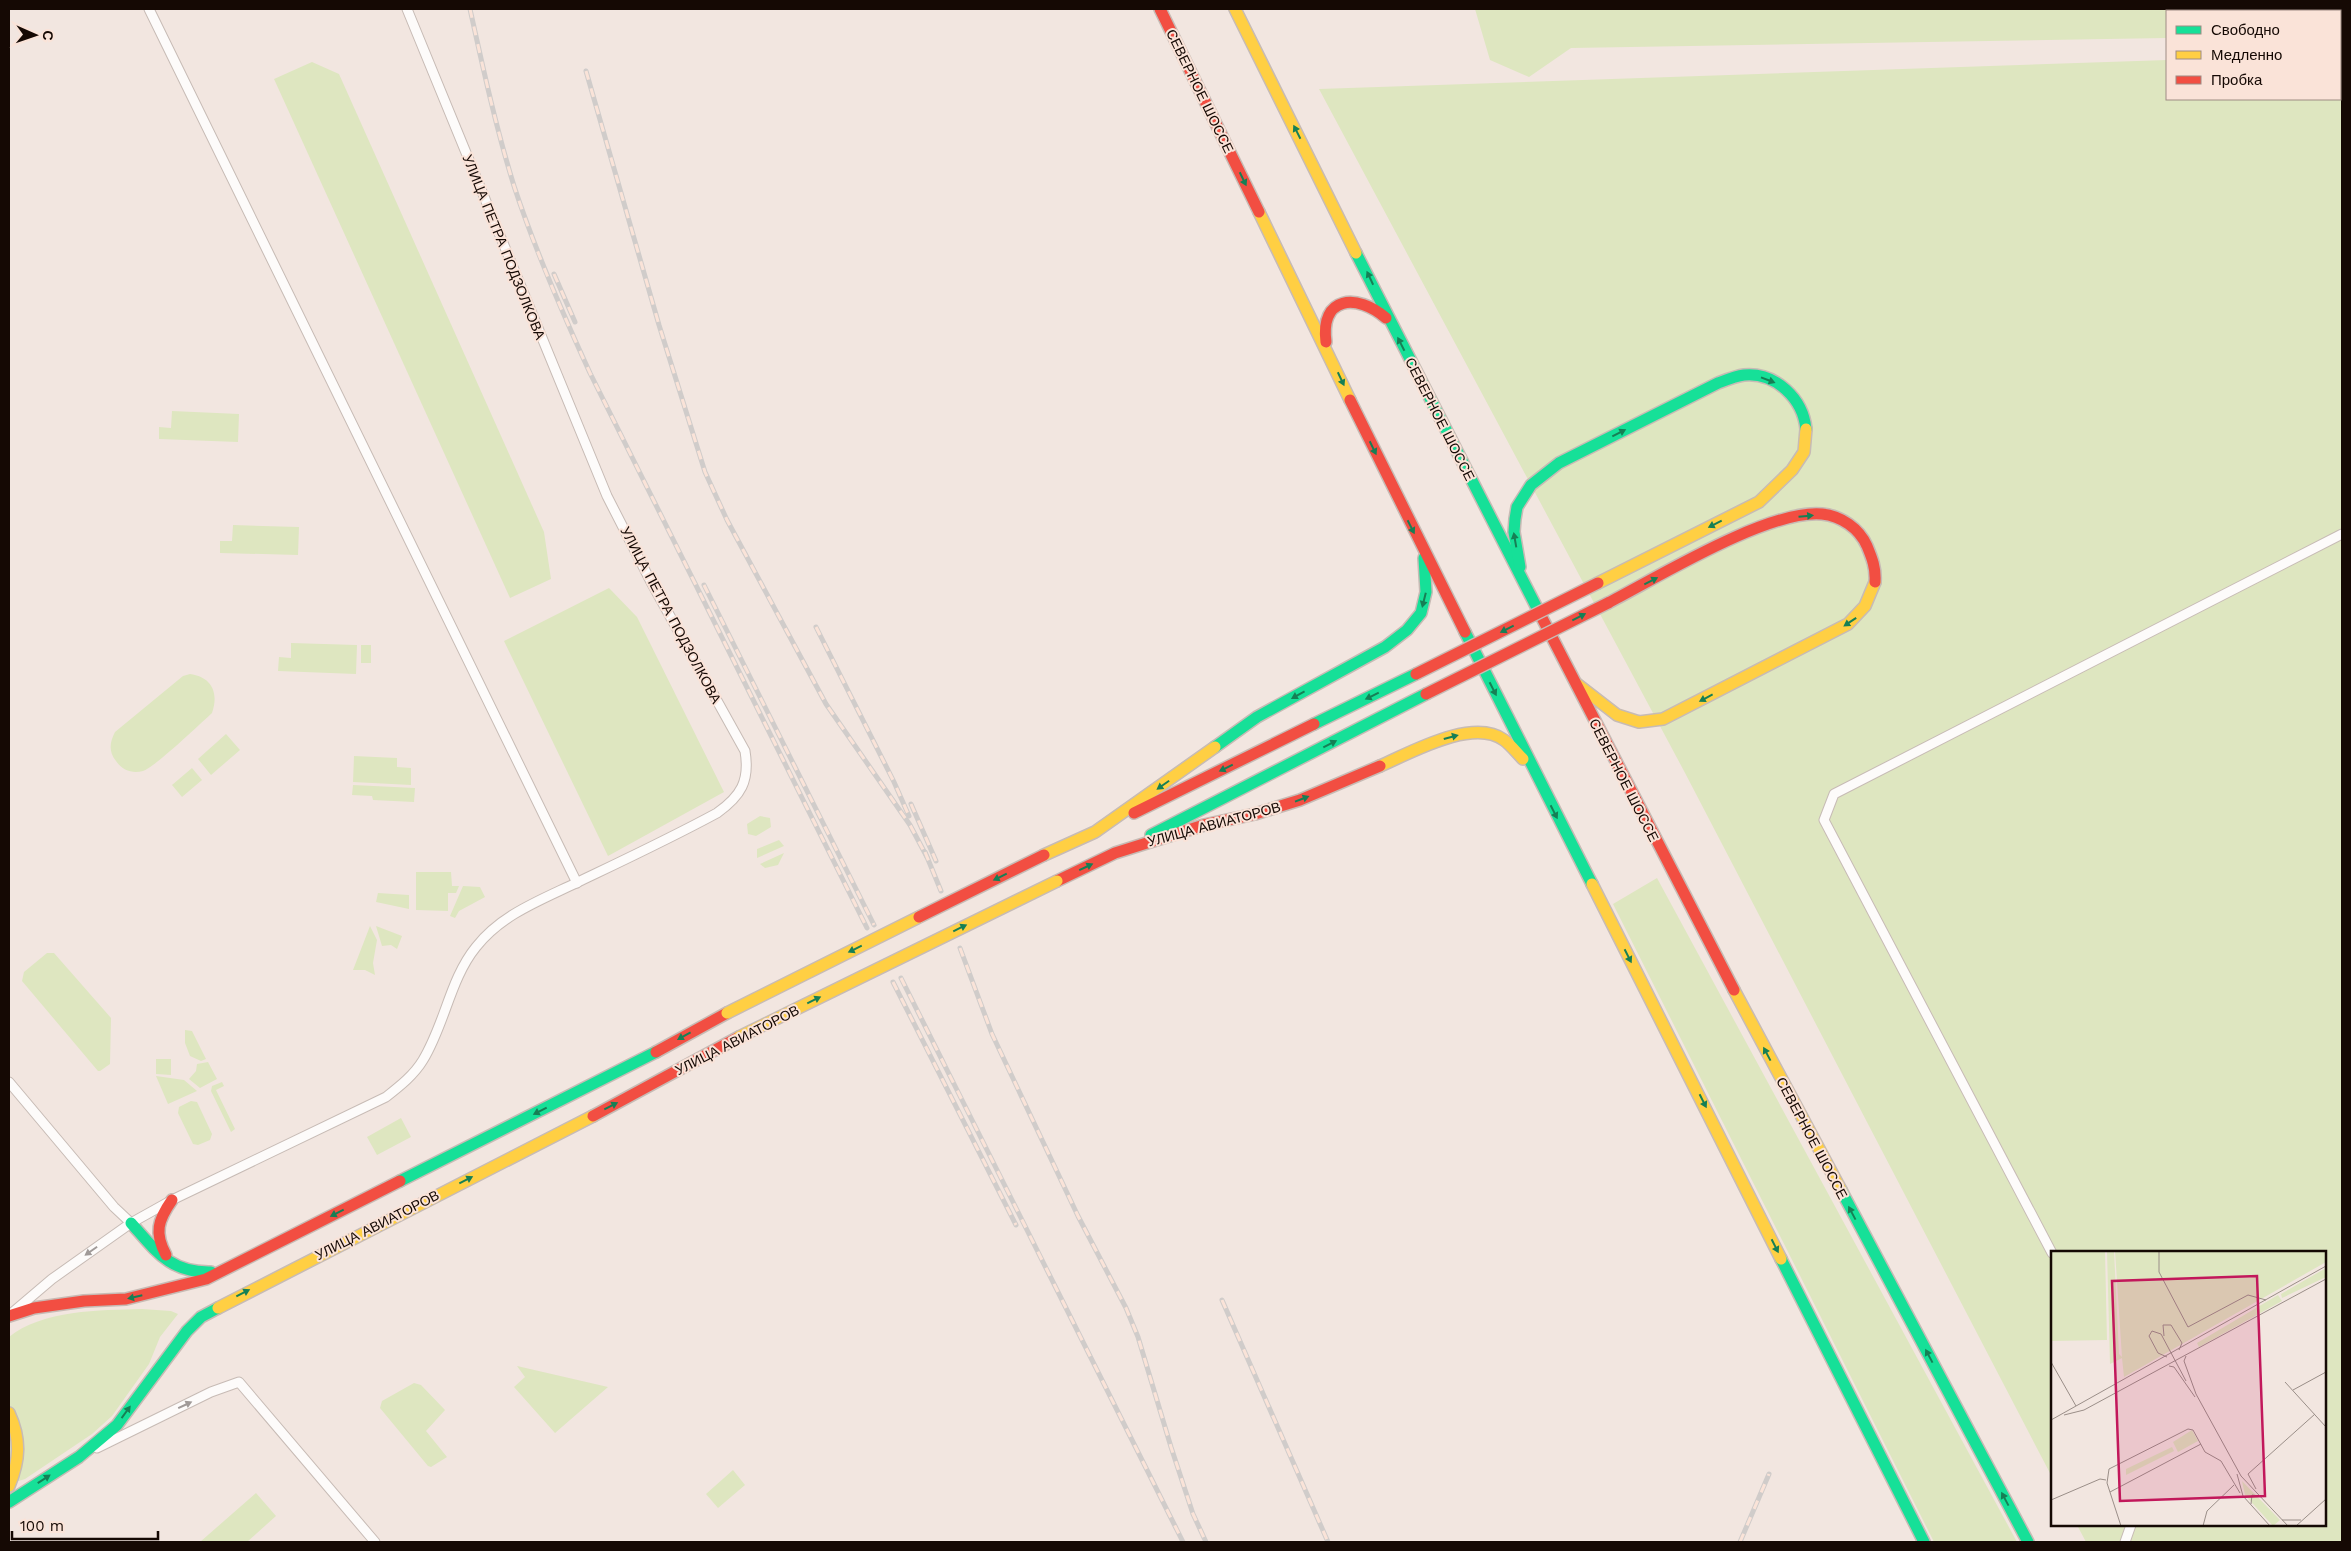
<svg xmlns="http://www.w3.org/2000/svg" width="2351" height="1551" viewBox="0 0 2351 1551" font-family="'Work Sans',sans-serif">
	<style>
		.green { fill: #dee6c0 }
		.lines { fill: none; stroke-linecap: round; stroke-linejoin: round }
		.street-casing { stroke: #c7bbb5; stroke-width: 11 }
		.fast-casing { stroke: #c7bbb5; stroke-width: 14 }
		.slow-casing { stroke: #c7bbb5; stroke-width: 14 }
		.jam-casing { stroke: #c7bbb5; stroke-width: 14 }
		.street { stroke: #fdfbfa; stroke-width: 9 }
		.fast { stroke: #16e098; stroke-width: 11 }
		.slow { stroke: #ffcf43; stroke-width: 11 }
		.jam { stroke: #f24e42; stroke-width: 11 }
		.rail-casing { stroke: #d0ccca; stroke-width: 5 }
		.rail { stroke: #fae3d8; stroke-width: 3; stroke-dasharray: 9; stroke-linecap: butt }
		.slow-bridge-casing { stroke: #c7bbb5; stroke-width: 14; stroke-linecap: butt }
		.jam-bridge-casing { stroke: #c7bbb5; stroke-width: 14; stroke-linecap: butt }
		.slow-bridge { stroke: #ffcf43; stroke-width: 11 }
		.jam-bridge { stroke: #f24e42; stroke-width: 11 }
		.oneway { fill: #167f55 }
		.oneway2 { fill: #a09a98 }
		.labels { text-anchor: middle; stroke-width: 4; stroke-linejoin: round; paint-order: stroke }
		.street-label { font-size: 14px; fill: #150904; stroke: #fae3d8 }
		.inset-road { fill: none; stroke: #9a8e88; stroke-width: 1 }
		.view { fill: #c2185b; fill-opacity: 0.15; stroke: #c2185b; stroke-width: 2.5 }
		.inset-edge { fill: none; stroke: #150904; stroke-width: 2.5 }
	</style>
	<rect width="100%" height="100%" fill="#f2e6e0"/>
	<g class="green">
		<polygon points="1475,9 2342,9 2342,35 2340,35 2340,11 2167,11 2167,38 1571,48 1529,77 1490,60"/>
		<polygon points="2340,54 2342,54 2342,1542 2086,1542 2077,1525 2325,1525 2325,1252 2052,1252 2052,1477 1684,771 1319,89 2167,60 2167,99 2340,99"/>
		<polygon points="312,62 339,74 544,532 551,579 510,598 274,79"/>
		<polygon points="172,411 239,414 238,442 159,439 159,427 171,428"/>
		<polygon points="233,525 299,527 298,555 220,553 220,541 232,541"/>
		<polygon points="609,588 637,617 724,792 608,856 504,641"/>
		<polygon points="291,643 357,645 356,674 278,671 279,657 291,658"/>
		<rect x="361" y="645" width="10" height="18"/>
		<path d="M190,674C212,677 219,693 212,713C201,723 154,768 143,771C132,774 122,770 116,761C108,751 110,742 115,732L183,676Z"/>
		<polygon points="226,734 240,750 211,775 198,759"/>
		<polygon points="354,756 397,758 397,767 411,768 411,785 353,782"/>
		<polygon points="192,768 202,780 182,797 172,785"/>
		<polygon points="353,785 415,788 414,802 373,800 372,796 352,795"/>
		<polygon points="760,816 770,818 771,827 756,836 748,834 747,824"/>
		<polygon points="779,840 784,846 757,858 757,849"/>
		<polygon points="784,853 778,865 765,868 760,864"/>
		<polygon points="416,872 451,872 452,886 459,886 456,893 448,893 448,911 416,910"/>
		<polygon points="1657,878 2017,1542 1934,1542 1613,904"/>
		<polygon points="463,886 480,887 485,897 459,911 455,918 450,916"/>
		<polygon points="378,893 409,895 409,909 376,902"/>
		<polygon points="370,926 377,940 373,963 375,975 365,970 353,970"/>
		<polygon points="376,926 402,936 397,949 391,945 382,946"/>
		<polygon points="47,953 54,953 111,1018 110,1064 100,1071 98,1071 22,981 24,972"/>
		<polygon points="185,1030 192,1031 206,1059 201,1061 190,1056 185,1043"/>
		<polygon points="156,1059 171,1059 171,1075 156,1074"/>
		<polygon points="208,1062 217,1079 200,1088 189,1079 196,1071 197,1064"/>
		<polygon points="156,1076 184,1080 197,1091 168,1104"/>
		<polygon points="222,1082 224,1086 216,1090 235,1129 231,1132 211,1091 212,1086"/>
		<polygon points="191,1101 197,1102 212,1134 210,1140 198,1145 193,1144 178,1113 179,1107"/>
		<polygon points="401,1118 411,1137 377,1155 367,1137"/>
		<path d="M142,1309L171,1311L178,1314L160,1337L149,1364L112,1416L92,1434L25,1479L9,1484V1337C42,1310 100,1310 142,1309Z"/>
		<polygon points="517,1366 608,1387 555,1433 514,1387 525,1377"/>
		<polygon points="414,1383 421,1385 445,1410 426,1431 447,1457 431,1467 428,1466 380,1408 382,1401"/>
		<polygon points="733,1470 745,1485 718,1508 706,1494"/>
		<polygon points="256,1493 276,1516 247,1542 200,1542"/>
	</g>
	<g class="lines">
		<g class="street-casing">
			<g id="street">
				<polyline points="149,9 577,883"/>
				<polyline points="9,1082 114,1207 131,1223"/>
				<polyline points="2052,1253 1824,820 1834,794 2342,534"/>
				<path d="M12,1313L52,1279L131,1223L174,1199L386,1097C400,1086 414,1075 423,1060C445,1024 450,979 476,947C502,914 541,900 578,882C624,860 671,838 717,813C741,796 750,781 745,751L651,582L607,496L407,9"/>
				<polyline points="97,1448 211,1392 239,1382 375,1542"/>
				<polyline points="2125,1542 2131,1525"/>
			</g>
		</g>
		<g class="fast-casing">
			<g id="fast">
				<polyline points="1356,253 1540,614"/>
				<path d="M1520,567L1514,532L1515,519L1517,507L1531,485L1559,463L1718,383C1726,380 1736,376 1744,375C1776,372 1803,399 1806,429"/>
				<polyline points="1465,632 1592,884"/>
				<polyline points="1314,724 1416,674"/>
				<polyline points="1215,747 1257,717 1385,647 1407,630 1421,613 1426,592 1424,558"/>
				<polyline points="1151,835 1426,694"/>
				<polyline points="400,1181 656,1052"/>
				<polyline points="1841,1190 2028,1542"/>
				<path d="M131,1223C156,1251 170,1273 211,1272"/>
				<polyline points="1781,1259 1924,1542"/>
				<polyline points="9,1502 79,1457 117,1425 187,1331 201,1317 218,1308"/>
			</g>
		</g>
		<g class="slow-casing">
			<g id="slow">
				<polyline points="1235,9 1356,253"/>
				<polyline points="1259,212 1350,400"/>
				<polyline points="1598,583 1759,502 1792,470 1804,452 1806,429"/>
				<polyline points="1577,684 1617,715 1639,722 1663,719 1848,624 1865,606 1875,582"/>
				<path d="M1380,766C1410,753 1473,717 1504,740C1511,745 1517,753 1523,759"/>
				<polyline points="1044,855 1095,832 1215,747"/>
				<polyline points="1592,884 1781,1259"/>
				<polyline points="1734,990 1841,1190"/>
				<polyline points="218,1308 593,1116"/>
				<path d="M9,1413C21,1439 20,1460 9,1486"/>
			</g>
		</g>
		<g class="jam-casing">
			<g id="jam">
				<polyline points="1160,9 1259,212"/>
				<path d="M1326,342C1320,296 1357,293 1386,318"/>
				<polyline points="1350,400 1465,632"/>
				<path d="M1608,603C1658,577 1769,509 1822,514C1841,516 1859,528 1867,546C1872,558 1876,568 1875,582"/>
				<polyline points="1540,614 1734,990"/>
				<polyline points="1134,813 1314,724"/>
				<polyline points="1057,881 1115,853 1204,825 1255,814 1300,800 1380,766"/>
				<polyline points="656,1052 727,1013"/>
				<polyline points="593,1116 739,1037"/>
				<path d="M166,1255C154,1233 158,1220 172,1200"/>
				<polyline points="9,1316 34,1308 84,1301 126,1299 206,1279 400,1181"/>
			</g>
		</g>
		<use href="#street" class="street"/>
		<use href="#fast" class="fast"/>
		<use href="#slow" class="slow"/>
		<use href="#jam" class="jam"/>
		<g class="rail-casing">
			<g id="rail">
				<path d="M470,9C483,68 496,128 514,186C535,250 562,312 590,373L867,928"/>
				<polyline points="586,71 659,325 705,472 727,520 826,704 910,825 927,857"/>
				<polyline points="554,274 575,322"/>
				<polyline points="704,585 874,925"/>
				<polyline points="816,627 894,782 909,816"/>
				<polyline points="911,804 936,861"/>
				<polyline points="925,852 941,891"/>
				<polyline points="960,948 992,1034 1078,1216 1126,1308 1138,1337 1171,1447 1193,1514 1206,1542"/>
				<polyline points="901,978 1183,1542"/>
				<polyline points="893,982 1016,1225"/>
				<polyline points="1222,1300 1328,1542"/>
				<polyline points="1740,1542 1769,1474"/>
			</g>
		</g>
		<use href="#rail" class="rail"/>
		<g class="slow-bridge-casing">
			<g id="slow-bridge">
				<polyline points="727,1013 919,917"/>
				<polyline points="739,1037 1057,881"/>
			</g>
		</g>
		<g class="jam-bridge-casing">
			<g id="jam-bridge">
				<polyline points="1416,674 1598,583"/>
				<polyline points="1426,694 1608,603"/>
				<polyline points="919,917 1044,855"/>
			</g>
		</g>
		<use href="#slow-bridge" class="slow-bridge"/>
		<use href="#jam-bridge" class="jam-bridge"/>
	</g>
	<defs><path id="oneway-solid" d="M-6-.8H1V-3.2L6.5 0L1 3.2V.8H-6Z" transform="scale(1.25)"/></defs>
	<g class="oneway">
		<use href="#oneway-solid" transform="translate(1297 132) rotate(-117)"/>
		<use href="#oneway-solid" transform="translate(1243 179) rotate(64)"/>
		<use href="#oneway-solid" transform="translate(1370 278) rotate(-115)"/>
		<use href="#oneway-solid" transform="translate(1401 344) rotate(-117)"/>
		<use href="#oneway-solid" transform="translate(1341 379) rotate(65)"/>
		<use href="#oneway-solid" transform="translate(1768 380) rotate(21)"/>
		<use href="#oneway-solid" transform="translate(1619 433) rotate(-27)"/>
		<use href="#oneway-solid" transform="translate(1373 448) rotate(64)"/>
		<use href="#oneway-solid" transform="translate(1806 516) rotate(-5)"/>
		<use href="#oneway-solid" transform="translate(1715 524) rotate(153)"/>
		<use href="#oneway-solid" transform="translate(1411 527) rotate(63)"/>
		<use href="#oneway-solid" transform="translate(1515 540) rotate(-100)"/>
		<use href="#oneway-solid" transform="translate(1651 581) rotate(-27)"/>
		<use href="#oneway-solid" transform="translate(1424 600) rotate(104)"/>
		<use href="#oneway-solid" transform="translate(1579 617) rotate(-27)"/>
		<use href="#oneway-solid" transform="translate(1850 622) rotate(146)"/>
		<use href="#oneway-solid" transform="translate(1507 629) rotate(153)"/>
		<use href="#oneway-solid" transform="translate(1493 689) rotate(63)"/>
		<use href="#oneway-solid" transform="translate(1298 695) rotate(151)"/>
		<use href="#oneway-solid" transform="translate(1372 696) rotate(154)"/>
		<use href="#oneway-solid" transform="translate(1706 698) rotate(152)"/>
		<use href="#oneway-solid" transform="translate(1451 737) rotate(-15)"/>
		<use href="#oneway-solid" transform="translate(1330 744) rotate(-27)"/>
		<use href="#oneway-solid" transform="translate(1226 768) rotate(154)"/>
		<use href="#oneway-solid" transform="translate(1163 785) rotate(145)"/>
		<use href="#oneway-solid" transform="translate(1302 799) rotate(-21)"/>
		<use href="#oneway-solid" transform="translate(1554 812) rotate(63)"/>
		<use href="#oneway-solid" transform="translate(1086 867) rotate(-25)"/>
		<use href="#oneway-solid" transform="translate(1000 877) rotate(154)"/>
		<use href="#oneway-solid" transform="translate(960 928) rotate(-26)"/>
		<use href="#oneway-solid" transform="translate(855 949) rotate(154)"/>
		<use href="#oneway-solid" transform="translate(1628 956) rotate(63)"/>
		<use href="#oneway-solid" transform="translate(814 1000) rotate(-26)"/>
		<use href="#oneway-solid" transform="translate(684 1036) rotate(151)"/>
		<use href="#oneway-solid" transform="translate(1767 1054) rotate(-118)"/>
		<use href="#oneway-solid" transform="translate(1703 1101) rotate(63)"/>
		<use href="#oneway-solid" transform="translate(611 1106) rotate(-27)"/>
		<use href="#oneway-solid" transform="translate(540 1111) rotate(153)"/>
		<use href="#oneway-solid" transform="translate(466 1180) rotate(-27)"/>
		<use href="#oneway-solid" transform="translate(337 1213) rotate(153)"/>
		<use href="#oneway-solid" transform="translate(1852 1213) rotate(-118)"/>
		<use href="#oneway-solid" transform="translate(1775 1246) rotate(63)"/>
		<use href="#oneway-solid" transform="translate(243 1293) rotate(-27)"/>
		<use href="#oneway-solid" transform="translate(135 1297) rotate(167)"/>
		<use href="#oneway-solid" transform="translate(1929 1356) rotate(-118)"/>
		<use href="#oneway-solid" transform="translate(126 1412) rotate(-54)"/>
		<use href="#oneway-solid" transform="translate(44 1479) rotate(-33)"/>
		<use href="#oneway-solid" transform="translate(2005 1499) rotate(-118)"/>
	</g>
	<g class="oneway2">
		<use href="#oneway-solid" transform="translate(91 1251) rotate(145)"/>
		<use href="#oneway-solid" transform="translate(185 1405) rotate(-25)"/>
	</g>
	<g class="labels">
		<g class="street-label">
			<text transform="translate(1200 91) rotate(64)" y="5">СЕВЕРНОЕ ШОССЕ</text>
			<text transform="translate(504 247) rotate(68)" y="5">УЛИЦА ПЕТРА ПОДЗОЛКОВА</text>
			<text transform="translate(1440 419) rotate(63)" y="5">СЕВЕРНОЕ ШОССЕ</text>
			<text transform="translate(671 615) rotate(62)" y="5">УЛИЦА ПЕТРА ПОДЗОЛКОВА</text>
			<text transform="translate(1624 780) rotate(63)" y="5">СЕВЕРНОЕ ШОССЕ</text>
			<text transform="translate(1214 824) rotate(-15)" y="5">УЛИЦА АВИАТОРОВ</text>
			<text transform="translate(737 1040) rotate(-27)" y="5">УЛИЦА АВИАТОРОВ</text>
			<text transform="translate(1812 1138) rotate(62)" y="5">СЕВЕРНОЕ ШОССЕ</text>
			<text transform="translate(377 1225) rotate(-27)" y="5">УЛИЦА АВИАТОРОВ</text>
		</g>
	</g>
	<g transform="translate(2051 1251)">
		<rect width="275" height="275" fill="#f2e6e0"/>
		<path d="M0,0H54L56,89L0,90ZM56,0H63L68,103L71,106L64,0H275V11L73,126L71,107L59,113ZM275,17V26L231,47L230,43ZM227,44L231,50L148,96L146,92ZM141,179L147,190L127,201L122,191ZM121,196L123,200L75,224V218ZM191,230L229,269L222,275L194,244Z" fill="#dee6c0"/>
		<path class="inset-road" d="M108,0V21L137,76L197,44L215,49M113,85L112,74H120L131,92L128,99M135,105L133,110L145,143L190,225L237,275M116,106L107,102L98,85L101,80L110,83L135,130M0,111L25,155M118,115L123,116L144,146M234,131L275,176M242,139L275,121M13,164L33,159L275,28M0,169L275,15M186,223L192,245L219,275M205,238L197,223L264,163M59,241L150,193M0,249L49,228L55,229M200,253L201,244L209,245M231,269H250M70,275L56,232L58,218L137,178L142,179L154,201L170,210L189,242M152,275L156,260L183,234M245,275L275,248"/>
		<path class="view" d="M206,25L214,245L69,250L61,30Z"/>
		<rect width="275" height="275" class="inset-edge"/>
	</g>
	<rect width="2351" height="1551" fill="none" stroke="#150904" stroke-width="20"/>
	<rect x="2166" y="10" width="175" height="90" fill="#fae3d8" stroke="#9e8c83"/>
	<rect x="2176" y="26" width="25" height="8" fill="#16e098" stroke="#9e8c83"/>
	<text x="2211" y="35" font-size="15" fill="#150904">Свободно</text>
	<rect x="2176" y="51" width="25" height="8" fill="#ffcf43" stroke="#9e8c83"/>
	<text x="2211" y="60" font-size="15" fill="#150904">Медленно</text>
	<rect x="2176" y="76" width="25" height="8" fill="#f24e42" stroke="#9e8c83"/>
	<text x="2211" y="85" font-size="15" fill="#150904">Пробка</text>
	<g transform="translate(35 35) rotate(92)" stroke="#fae3d8" stroke-width="4" paint-order="stroke">
	<path d="M0-4L9 19L0 12L-9 19Z" fill="#150904"/>
	<text y="-8" font-size="14" font-weight="bold" text-anchor="middle" fill="#150904">С</text>
	</g>
	<path d="M12 1531v8h146v-8" fill="none" stroke="#150904" stroke-width="2.5"/>
	<text x="20" y="1531" font-size="15" fill="#150904" stroke="#fae3d8" stroke-width="4" paint-order="stroke">100 m</text>
</svg>
